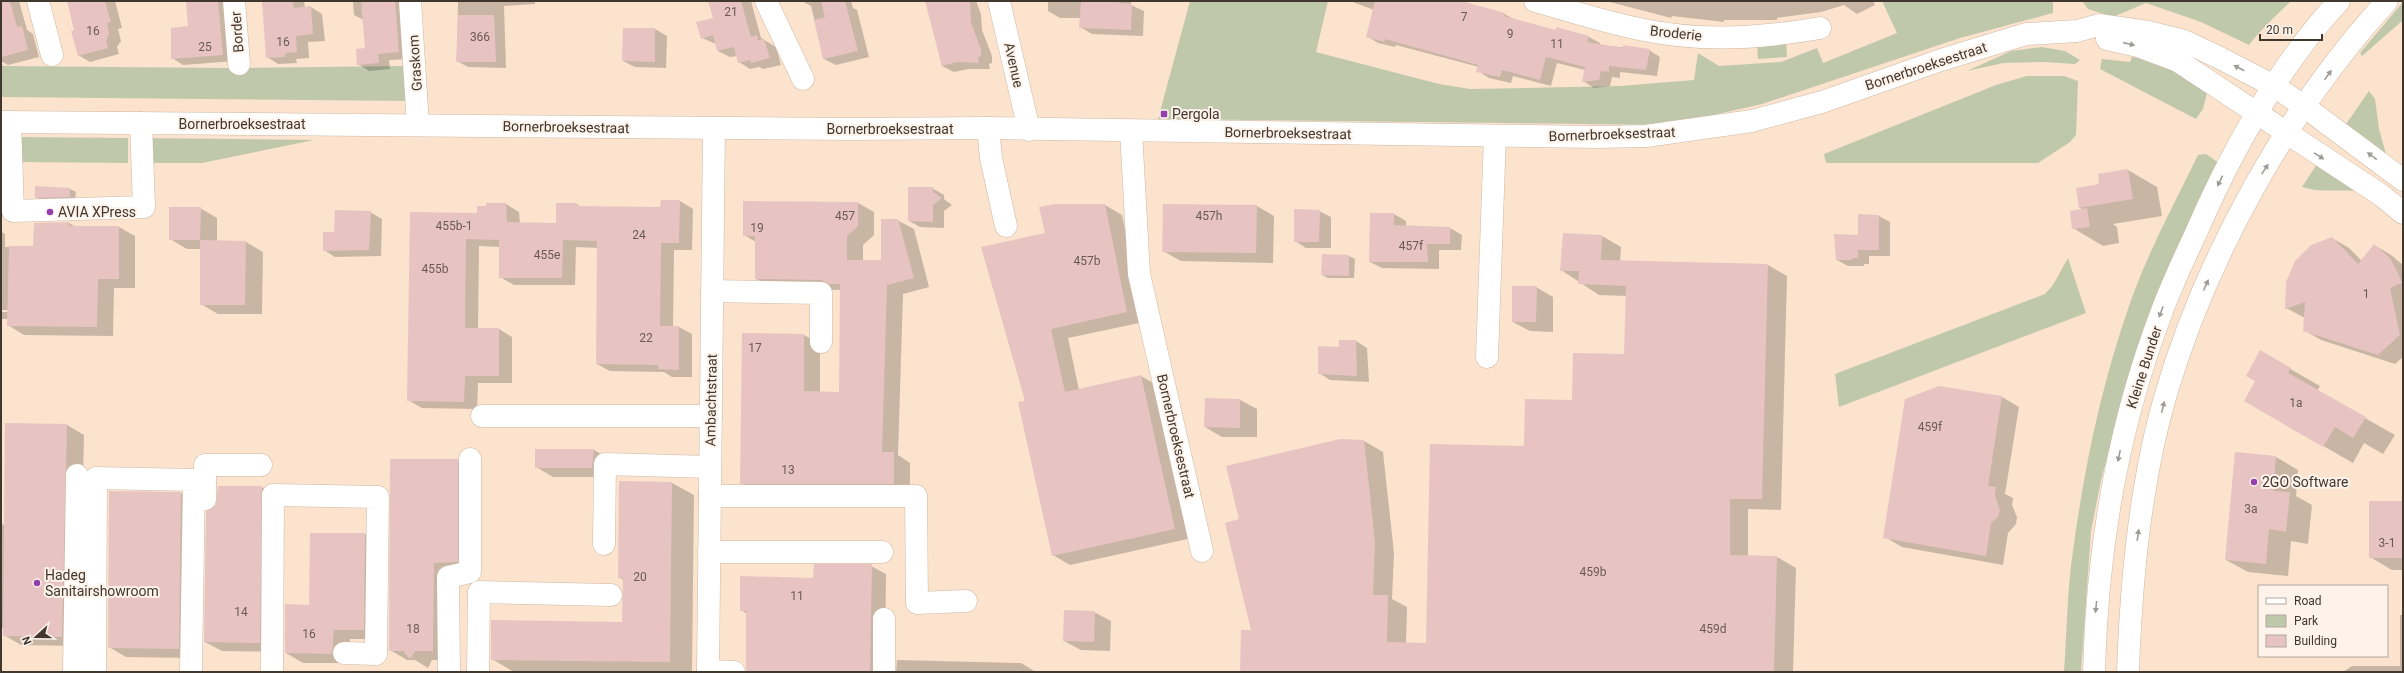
<svg xmlns="http://www.w3.org/2000/svg" width="2404" height="673" viewBox="0 0 2404 673" font-family="Roboto,sans-serif">
	<style>
		.green { fill: #c0c8ac }
		.shadow { fill: #0003 }
		.building { fill: #e7c4c2 }
		.lines { fill: none; stroke-linecap: round; stroke-linejoin: round }
		.minor-casing { stroke: #cfb8a3; stroke-width: 23 }
		.major-casing { stroke: #cfb8a3; stroke-width: 23 }
		.minor { stroke: #fff; stroke-width: 22 }
		.major { stroke: #fff; stroke-width: 22 }
		.oneway { fill: #a09b96 }
		.poi-dot { fill: #9340ae; stroke: #fdf3ea; stroke-width: 1.5 }
		.labels { text-anchor: middle; stroke-width: 4; stroke-linejoin: round; paint-order: stroke }
		.number-label { font-size: 12px; fill: #6a5a53 }
		.street-label { font-size: 14px; fill: #40372e; stroke: #fdf3ea }
		.poi-label { font-size: 14px; fill: #40372e; stroke: #fdf3ea; text-anchor: start }
	</style>
	<rect width="100%" height="100%" fill="#fbe3cd"/>
	<g class="green">
		<polygon points="1190,1 1328,1 1316,52 1439,84 1470,89 1620,86 1694,80 1698,53 1719,66 1781,62 1817,48 1823,63 1897,33 1882,1 2053,1 2053,13 1960,38 1762,104 1669,125 1158,119"/>
		<path d="M2082,1H2291C2276,16 2261,29 2249,45L2201,22L2146,3L2113,17L2088,9Z"/>
		<polygon points="2403,2 2403,20 2362,56 2360,53"/>
		<polygon points="1786,43 1787,57 1758,59 1757,45"/>
		<polygon points="2042,47 2065,51 2080,60 2075,64 2044,62 2003,63 1967,71 2011,51"/>
		<polygon points="2132,57 2162,62 2207,93 2203,109 2196,119 2100,69 2102,59 2130,62"/>
		<polygon points="1,66 230,68 407,66 409,101 1,97"/>
		<polygon points="2027,76 2064,76 2078,81 2076,135 2070,142 2038,163 1826,163 1824,154 1996,85"/>
		<polygon points="2369,91 2375,99 2379,129 2387,158 2344,127"/>
		<polygon points="17,137 128,138 128,163 17,162"/>
		<polygon points="146,138 314,140 202,163 147,163"/>
		<path d="M2206,154L2219,163L2120,411L2101,480L2091,531L2081,672H2064C2067,632 2067,591 2073,551C2084,469 2101,387 2128,309C2146,256 2173,206 2198,155Z"/>
		<path d="M2317,164L2358,191C2340,189 2319,193 2302,187Z"/>
		<polygon points="2068,258 2086,313 1839,407 1835,374 2045,294 2053,285"/>
	</g>
	<g class="shadow">
		<polygon points="1,1 19,1 27,30 33,34 39,57 8,65 1,61"/>
		<polygon points="68,1 115,1 122,28 118,29 121,41 117,47 119,54 90,62 78,55 75,31"/>
		<polygon points="187,1 229,1 234,61 183,65 172,58 189,27"/>
		<polygon points="263,1 304,1 305,8 311,7 322,14 325,41 308,42 309,58 296,59 297,63 278,64 267,57"/>
		<polygon points="353,1 406,1 410,59 389,60 390,69 369,71 358,64 366,49 364,20 354,15"/>
		<polygon points="458,1 535,1 535,4 504,6 506,68 468,67 457,61"/>
		<polygon points="709,1 751,1 761,38 776,47 781,65 763,69 759,67 750,69 739,62 737,56 730,57 718,51 716,44 702,38 714,19"/>
		<polygon points="802,1 851,1 853,8 857,10 869,57 836,65 824,59 811,6"/>
		<polygon points="926,1 976,1 981,14 982,30 992,56 992,63 989,64 990,69 969,69 954,72 942,66"/>
		<polygon points="1048,1 1131,1 1131,5 1144,11 1143,36 1092,34 1080,27 1081,18 1060,18 1048,11"/>
		<polygon points="1350,1 1458,1 1504,14 1516,20 1556,31 1557,28 1589,37 1600,43 1600,45 1649,50 1660,57 1657,76 1620,72 1620,78 1612,77 1610,86 1594,88 1583,81 1585,70 1557,63 1551,86 1513,76 1511,83 1489,78 1478,71 1479,67 1396,45 1395,47 1378,43 1367,36 1374,10"/>
		<polygon points="1606,1 1873,1 1875,5 1857,14 1844,5 1821,12 1777,18 1777,20 1724,20 1724,22 1672,16 1671,18"/>
		<polygon points="624,29 655,29 667,36 666,68 635,67 623,61"/>
		<polygon points="2128,170 2157,187 2162,216 2113,224 2117,227 2119,243 2103,246 2073,228 2084,210 2080,208 2101,185"/>
		<polygon points="36,187 70,189 76,192 75,199 41,200 36,197"/>
		<polygon points="932,188 944,195 944,199 952,205 944,211 944,228 920,227 909,221"/>
		<polygon points="680,201 693,209 692,250 674,250 673,327 679,327 692,334 692,377 672,377 664,372 610,371 597,364 598,248 576,247 575,285 514,285 500,277 500,247 479,246 478,329 499,329 512,337 512,383 478,383 477,409 422,408 408,400 411,213 478,214 487,207 487,204 506,204 519,212 520,224 557,224 576,204 582,207 661,208"/>
		<polygon points="744,202 858,203 874,212 874,235 863,245 863,261 882,261 897,220 914,229 929,287 903,294 898,455 910,463 910,492 757,492 741,483 743,334 804,335 820,344 820,392 840,393 841,290 772,288 756,279 756,242 744,235"/>
		<polygon points="1105,205 1122,215 1144,322 1068,338 1079,390 1141,376 1158,386 1192,538 1070,565 1053,555 1026,401 1046,233"/>
		<polygon points="1164,205 1257,206 1274,216 1273,263 1181,261 1163,251"/>
		<polygon points="200,208 217,218 217,242 246,242 263,252 262,314 218,314 201,304 201,249 187,249 170,239"/>
		<polygon points="1319,211 1331,217 1331,248 1306,248 1295,241"/>
		<polygon points="370,212 382,219 381,256 335,257 324,250 335,233"/>
		<polygon points="1371,214 1394,214 1406,221 1406,226 1450,228 1462,235 1461,250 1439,250 1439,269 1382,268 1370,262"/>
		<polygon points="1879,216 1890,222 1890,256 1869,256 1869,264 1864,264 1864,266 1848,266 1837,260"/>
		<polygon points="69,223 76,227 119,227 135,236 135,288 114,288 113,336 24,335 8,325 8,319 1,319 1,312 12,312 12,310 1,310 1,232 5,234 5,247 34,247"/>
		<polygon points="1602,236 1621,247 1620,261 1768,265 1787,276 1781,510 1748,509 1748,556 1777,557 1796,568 1793,672 1231,672 1241,671 1252,631 1240,520 1364,441 1383,452 1394,553 1392,599 1407,607 1406,643 1427,644 1525,447 1625,355 1627,296 1599,295 1561,270"/>
		<polygon points="2332,238 2349,248 2362,261 2374,245 2391,255 2403,265 2403,357 2395,364 2321,340 2304,330 2305,318 2286,308"/>
		<polygon points="1323,255 1349,256 1355,259 1354,278 1328,278 1322,275"/>
		<polygon points="1536,287 1553,297 1553,332 1530,331 1513,322"/>
		<polygon points="1356,341 1367,348 1369,382 1330,380 1319,373 1340,348"/>
		<polygon points="2261,352 2320,386 2317,391 2395,435 2383,454 2364,443 2353,463 2245,401 2256,381"/>
		<polygon points="2002,397 2019,407 2005,494 2013,498 2012,505 2017,517 2016,524 2008,533 2003,565 1902,547 1885,537"/>
		<polygon points="1240,400 1257,409 1257,437 1222,437 1205,427"/>
		<polygon points="67,425 84,435 79,646 21,645 4,635 4,628 1,628 1,524 5,525"/>
		<polygon points="536,450 594,450 611,460 609,477 553,477 536,467"/>
		<polygon points="2236,453 2276,457 2298,470 2296,496 2312,505 2308,544 2291,541 2288,576 2248,572 2226,560"/>
		<polygon points="457,460 474,470 474,571 451,573 450,660 432,660 428,668 415,660 407,660 390,650"/>
		<polygon points="672,483 694,495 692,672 514,672 492,659 623,623 623,580 619,577"/>
		<polygon points="262,487 279,497 277,652 222,651 205,642"/>
		<polygon points="110,492 181,493 198,503 196,658 126,657 109,647"/>
		<polygon points="2403,502 2403,570 2392,570 2370,557"/>
		<polygon points="365,534 382,544 381,639 350,639 349,663 303,663 286,653 310,606"/>
		<polygon points="871,566 886,574 885,672 746,672 747,614 741,610 814,579"/>
		<polygon points="1094,612 1111,621 1110,651 1081,650 1064,641"/>
		<polygon points="2400,615 2403,615 2403,672 2343,672 2352,666 2400,666"/>
		<polygon points="897,660 1021,663 1036,672 896,672"/>
	</g>
	<g class="building">
		<polygon points="1,1 10,1 17,27 22,26 28,50 1,57"/>
		<polygon points="67,1 105,1 111,22 107,23 109,34 106,40 108,48 78,56 71,31 74,30"/>
		<polygon points="186,1 218,1 223,55 171,59 171,28 188,26"/>
		<polygon points="262,1 293,1 294,8 311,6 313,34 296,36 297,52 285,53 285,57 266,58"/>
		<polygon points="361,1 395,1 399,52 378,54 379,63 357,65 356,49 365,48"/>
		<polygon points="708,1 741,1 751,37 757,35 758,40 764,39 770,58 751,63 750,60 738,63 734,47 717,51 713,35 701,39 696,22 713,18"/>
		<polygon points="821,1 845,1 858,51 823,59 814,20 825,17"/>
		<polygon points="925,1 970,1 971,23 981,49 981,56 978,57 979,63 957,62 942,66"/>
		<polygon points="1081,1 1119,1 1119,3 1132,4 1131,30 1079,28"/>
		<polygon points="1375,1 1461,1 1505,13 1504,16 1556,30 1556,27 1589,36 1587,42 1623,48 1623,45 1650,49 1646,70 1609,66 1609,72 1601,71 1599,80 1582,82 1585,67 1546,57 1540,80 1502,70 1500,77 1476,72 1478,65 1385,39 1384,42 1366,37"/>
		<polygon points="458,15 494,15 496,62 456,62"/>
		<polygon points="623,28 655,28 655,62 622,61"/>
		<polygon points="2128,169 2133,199 2079,208 2076,188 2099,184 2098,174"/>
		<polygon points="35,186 70,188 70,197 35,198"/>
		<polygon points="908,187 933,187 933,192 942,198 933,205 933,222 908,221"/>
		<polygon points="661,200 680,200 679,243 661,243 660,326 679,326 679,370 658,369 658,365 596,364 597,241 563,240 562,278 499,278 499,240 466,239 465,328 499,328 499,376 465,376 464,402 407,401 410,212 477,213 477,206 486,206 486,203 506,203 507,222 556,223 556,203 577,203 577,206 660,207"/>
		<polygon points="743,201 858,202 858,226 847,236 847,260 881,260 881,219 898,219 914,278 887,285 882,452 894,452 894,484 740,484 742,333 804,334 804,391 839,392 840,284 829,284 821,280 755,279 755,236 743,236"/>
		<polygon points="1055,204 1105,204 1127,312 1051,329 1065,392 1141,375 1175,529 1052,556 1018,402 1025,401 981,247 1045,233 1039,207"/>
		<polygon points="1163,204 1257,205 1256,253 1162,252"/>
		<polygon points="169,207 201,207 200,240 169,240"/>
		<polygon points="2087,208 2090,227 2072,229 2070,211"/>
		<polygon points="1294,209 1320,210 1319,242 1294,242"/>
		<polygon points="335,210 371,211 369,250 323,251 323,232 334,232"/>
		<polygon points="1370,213 1394,213 1394,225 1450,227 1450,244 1427,244 1428,262 1369,262"/>
		<polygon points="1858,214 1879,215 1879,250 1858,250 1858,258 1853,258 1852,260 1836,260 1834,234 1858,235"/>
		<polygon points="69,222 69,226 119,226 119,279 98,279 97,327 7,326 9,246 33,246 34,223"/>
		<polygon points="1563,233 1602,235 1601,260 1768,264 1762,499 1730,499 1730,555 1777,556 1774,672 1240,672 1241,630 1251,630 1225,523 1239,519 1226,466 1340,439 1364,440 1375,542 1373,595 1388,595 1387,642 1426,643 1430,444 1524,446 1525,399 1572,400 1573,353 1624,354 1626,286 1578,284 1579,271 1560,271"/>
		<polygon points="2332,237 2358,264 2374,244 2390,258 2398,273 2402,283 2390,288 2400,335 2378,355 2303,331 2305,302 2285,309 2286,282 2295,261 2311,245"/>
		<polygon points="200,240 246,241 245,305 200,305"/>
		<polygon points="1322,254 1349,255 1349,276 1321,275"/>
		<polygon points="1512,286 1537,286 1536,322 1512,322"/>
		<polygon points="1339,340 1356,340 1357,376 1318,374 1318,346 1339,347"/>
		<polygon points="2260,350 2291,368 2288,373 2366,417 2353,438 2335,427 2323,447 2244,401 2255,381 2246,376"/>
		<polygon points="1939,386 2002,396 1988,486 1996,487 1995,495 2000,511 1998,517 1991,523 1986,556 1883,538 1905,399"/>
		<polygon points="1205,398 1240,399 1240,428 1204,427"/>
		<polygon points="5,423 67,424 62,637 3,636"/>
		<polygon points="535,449 594,449 592,468 535,468"/>
		<polygon points="2235,452 2276,456 2273,491 2290,492 2286,532 2269,529 2266,564 2225,560"/>
		<polygon points="390,459 458,459 458,562 434,563 433,651 415,651 410,659 403,651 389,651"/>
		<polygon points="619,481 672,482 670,662 491,660 491,620 622,622 623,578 618,578"/>
		<polygon points="218,486 262,486 260,643 204,642 206,511 216,505"/>
		<polygon points="109,491 181,492 179,649 108,648"/>
		<rect x="2369" y="501" width="34" height="57"/>
		<polygon points="310,533 365,533 364,630 334,630 332,654 285,653 285,604 309,605"/>
		<polygon points="814,564 872,564 870,672 746,672 746,611 740,611 740,576 813,578"/>
		<polygon points="1064,610 1095,611 1094,642 1063,641"/>
	</g>
	<g class="lines">
		<g class="minor-casing">
			<g id="minor">
				<polyline points="38,1 52,55"/>
				<polyline points="234,1 239,64"/>
				<polyline points="410,1 418,125"/>
				<polyline points="766,1 803,79"/>
				<polyline points="999,1 1029,130"/>
				<path d="M1535,1C1571,11 1607,23 1644,30C1701,42 1763,38 1820,28"/>
				<polyline points="2107,39 2138,46 2178,61 2381,195 2403,213"/>
				<polyline points="1,122 850,129 988,128 1598,137 1646,136 1752,121 1822,102 1941,60 2026,34 2077,31 2099,25 2148,32 2184,41 2218,57 2274,86 2305,107 2403,180"/>
				<polyline points="10,122 13,211 144,207 141,123"/>
				<polyline points="988,128 991,158 1006,226"/>
				<polyline points="1131,131 1139,274 1202,551"/>
				<polyline points="712,291 821,293 821,342"/>
				<polyline points="1487,357 1495,136"/>
				<polyline points="482,416 711,416"/>
				<polyline points="710,496 916,496 917,603 966,601"/>
				<polyline points="205,499 205,465 261,465"/>
				<polyline points="604,544 605,464 710,467"/>
				<polyline points="709,552 882,552"/>
				<polyline points="708,671 734,672"/>
				<polyline points="74,672 77,475"/>
				<polyline points="95,672 96,478 194,480 191,672"/>
				<polyline points="272,672 273,495 378,497 376,654 344,653"/>
				<polyline points="449,672 448,577 470,572 470,459"/>
				<polyline points="478,672 479,592 611,595"/>
				<polyline points="708,672 714,128"/>
				<polyline points="884,672 884,619"/>
			</g>
		</g>
		<g class="major-casing">
			<g id="major">
				<path d="M2094,672C2097,549 2118,426 2162,311C2172,284 2184,259 2196,233C2232,150 2277,68 2339,1"/>
				<path d="M2128,672C2131,581 2140,482 2166,394C2207,255 2288,109 2387,1"/>
			</g>
		</g>
		<use href="#minor" class="minor"/>
		<use href="#major" class="major"/>
	</g>
	<defs><path id="oneway-solid" d="M-6-.8H1V-3.2L6.5 0L1 3.2V.8H-6Z"/></defs>
	<g class="oneway">
		<use href="#oneway-solid" transform="translate(2129 44) rotate(13)"/>
		<use href="#oneway-solid" transform="translate(2239 68) rotate(-153)"/>
		<use href="#oneway-solid" transform="translate(2328 75) rotate(-54)"/>
		<use href="#oneway-solid" transform="translate(2319 156) rotate(32)"/>
		<use href="#oneway-solid" transform="translate(2372 156) rotate(-143)"/>
		<use href="#oneway-solid" transform="translate(2265 169) rotate(-57)"/>
		<use href="#oneway-solid" transform="translate(2220 181) rotate(116)"/>
		<use href="#oneway-solid" transform="translate(2206 285) rotate(-66)"/>
		<use href="#oneway-solid" transform="translate(2161 312) rotate(110)"/>
		<use href="#oneway-solid" transform="translate(2163 407) rotate(-77)"/>
		<use href="#oneway-solid" transform="translate(2119 456) rotate(102)"/>
		<use href="#oneway-solid" transform="translate(2138 535) rotate(-82)"/>
		<use href="#oneway-solid" transform="translate(2096 607) rotate(96)"/>
	</g>
	<g class="poi-dot">
		<rect x="1160" y="110" width="8" height="8" rx="2"/>
		<circle cx="50" cy="212" r="4"/>
		<circle cx="2254" cy="482" r="4"/>
		<circle cx="37" cy="583" r="4"/>
	</g>
	<g class="labels">
		<g class="number-label">
			<text x="731" y="16">21</text>
			<text x="1464" y="21">7</text>
			<text x="93" y="35">16</text>
			<text x="1510" y="38">9</text>
			<text x="480" y="41">366</text>
			<text x="283" y="46">16</text>
			<text x="1557" y="48">11</text>
			<text x="205" y="51">25</text>
			<text x="845" y="220">457</text>
			<text x="1209" y="220">457h</text>
			<text x="454" y="230">455b-1</text>
			<text x="757" y="232">19</text>
			<text x="639" y="239">24</text>
			<text x="1411" y="250">457f</text>
			<text x="547" y="259">455e</text>
			<text x="1087" y="265">457b</text>
			<text x="435" y="273">455b</text>
			<text x="2366" y="298">1</text>
			<text x="646" y="342">22</text>
			<text x="755" y="352">17</text>
			<text x="2296" y="407">1a</text>
			<text x="1930" y="431">459f</text>
			<text x="788" y="474">13</text>
			<text x="2251" y="513">3a</text>
			<text x="2387" y="547">3-1</text>
			<text x="1593" y="576">459b</text>
			<text x="640" y="581">20</text>
			<text x="797" y="600">11</text>
			<text x="241" y="616">14</text>
			<text x="413" y="633">18</text>
			<text x="1713" y="633">459d</text>
			<text x="309" y="638">16</text>
		</g>
		<g class="street-label">
			<text transform="translate(237 32) rotate(-94)" y="5">Border</text>
			<text transform="translate(1676 33) rotate(6)" y="5">Broderie</text>
			<text transform="translate(415 63) rotate(-94)" y="5">Graskom</text>
			<text transform="translate(1014 65) rotate(77)" y="5">Avenue</text>
			<text transform="translate(1926 66) rotate(-18)" y="5">Bornerbroeksestraat</text>
			<text x="242" y="129">Bornerbroeksestraat</text>
			<text transform="translate(566 127) rotate(1)" y="5">Bornerbroeksestraat</text>
			<text x="890" y="134">Bornerbroeksestraat</text>
			<text transform="translate(1288 133) rotate(1)" y="5">Bornerbroeksestraat</text>
			<text transform="translate(1612 134) rotate(-2)" y="5">Bornerbroeksestraat</text>
			<text transform="translate(2144 367) rotate(-72)" y="5">Kleine Bunder</text>
			<text transform="translate(711 400) rotate(-89)" y="5">Ambachtstraat</text>
			<text transform="translate(1176 436) rotate(77)" y="5">Bornerbroeksestraat</text>
		</g>
		<g class="poi-label">
			<text x="1172" y="119">Pergola</text>
			<text x="58" y="217">AVIA XPress</text>
			<text x="2262" y="487">2GO Software</text>
			<text x="45" y="580">Hadeg<tspan x="45" dy="16">Sanitairshowroom</tspan></text>
		</g>
	</g>
	<rect width="2404" height="673" fill="none" stroke="#40372e" stroke-width="4"/>
	<rect x="2258" y="585" width="130" height="72" fill="#fdf3ea" stroke="#b1a89f"/>
	<rect x="2266" y="598" width="20" height="6" fill="#ffffff" stroke="#b1a89f"/>
	<text x="2294" y="605" font-size="12" fill="#40372e">Road</text>
	<rect x="2266" y="615" width="20" height="12" fill="#c0c8ac" stroke="#b1a89f"/>
	<text x="2294" y="625" font-size="12" fill="#40372e">Park</text>
	<rect x="2266" y="635" width="20" height="12" fill="#e7c4c2" stroke="#b1a89f"/>
	<text x="2294" y="645" font-size="12" fill="#40372e">Building</text>
	<g transform="translate(36 637) rotate(249)" stroke="#fdf3ea" stroke-width="3" paint-order="stroke">
	<path d="M0-3L7 15L0 10L-7 15Z" fill="#40372e"/>
	<text y="-6" font-size="11" font-weight="bold" text-anchor="middle" fill="#40372e">N</text>
	</g>
	<path d="M2260 34v6h62v-6" fill="none" stroke="#40372e" stroke-width="2"/>
	<text x="2266" y="34" font-size="12" fill="#40372e" stroke="#fdf3ea" stroke-width="3" paint-order="stroke">20 m</text>
</svg>
